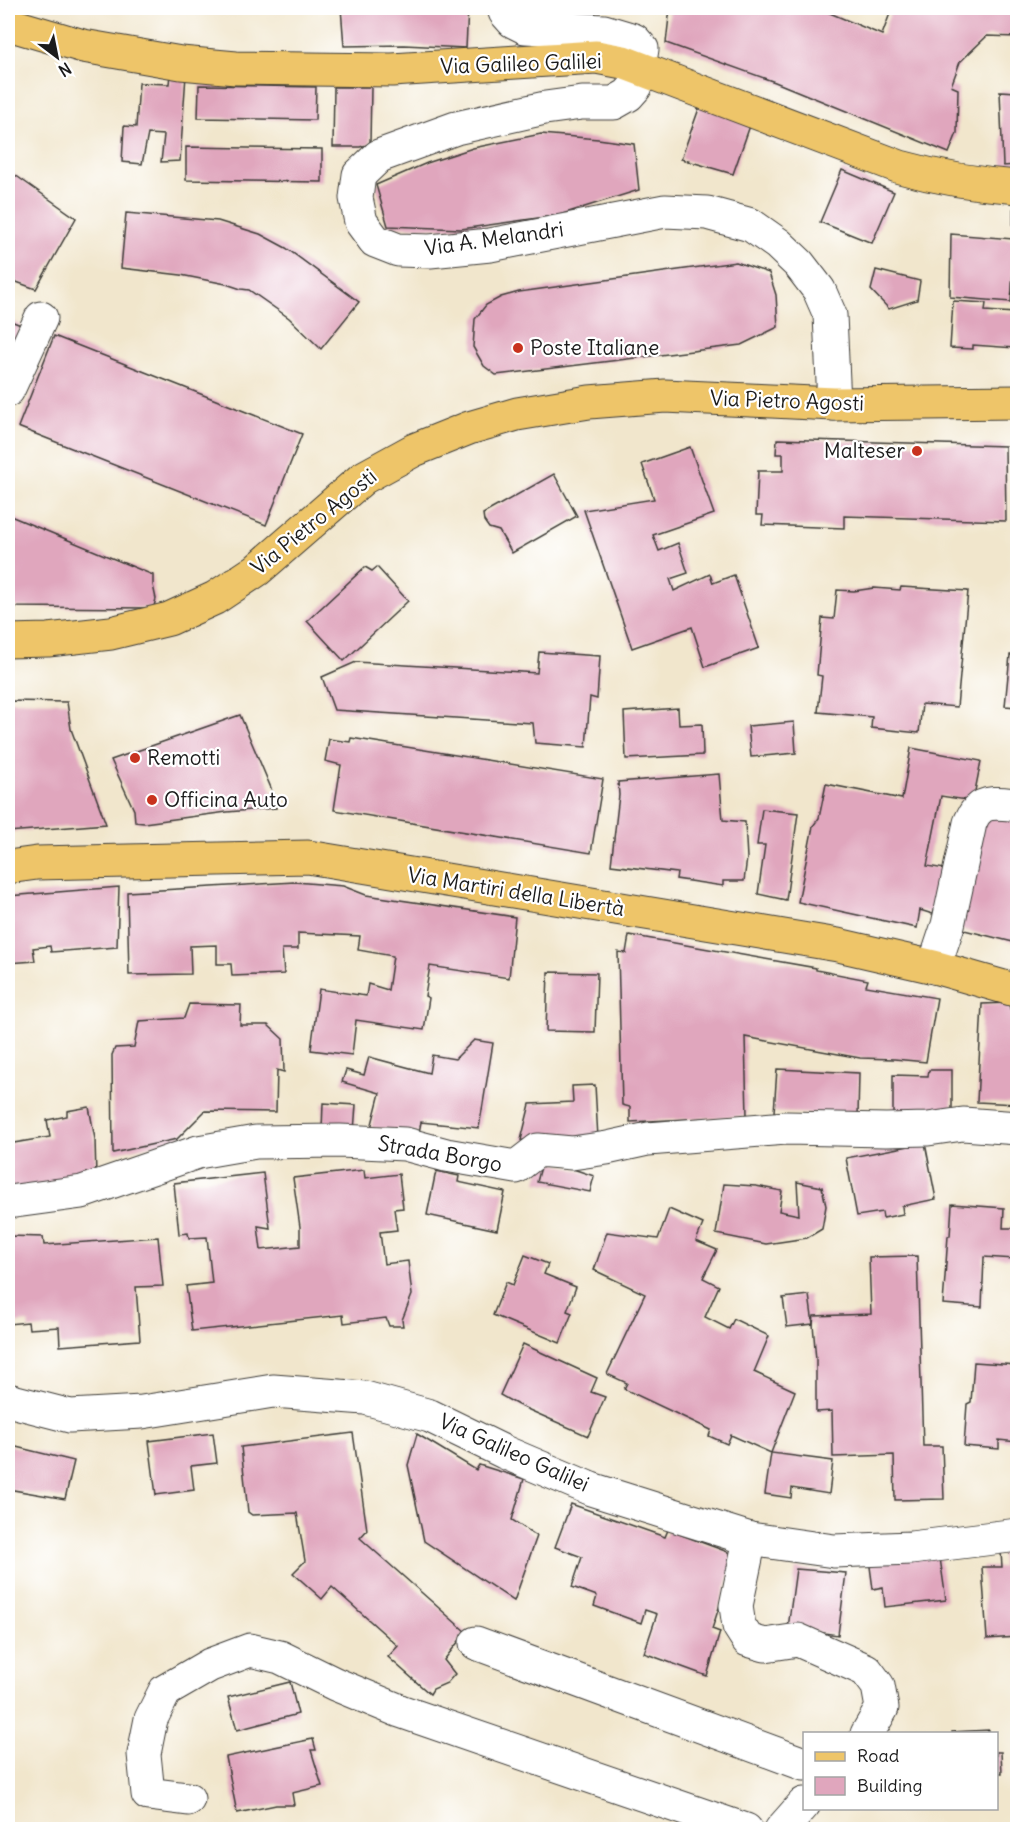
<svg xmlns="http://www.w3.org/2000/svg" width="1025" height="1837" viewBox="0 0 1025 1837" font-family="Delius,sans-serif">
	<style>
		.building { fill: #e0a6bd }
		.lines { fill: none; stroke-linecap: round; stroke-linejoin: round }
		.minor-casing { stroke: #3c3a36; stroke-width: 35 }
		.major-casing { stroke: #3c3a36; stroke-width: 35 }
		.minor { stroke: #fff; stroke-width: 33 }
		.major { stroke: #eec569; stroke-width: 33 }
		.poi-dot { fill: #c8321e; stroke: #fff; stroke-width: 2 }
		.labels { text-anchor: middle; stroke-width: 4.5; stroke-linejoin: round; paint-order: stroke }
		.street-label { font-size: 21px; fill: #1c1c1c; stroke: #fff }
		.poi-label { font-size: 21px; fill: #1c1c1c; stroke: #fff; text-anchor: start }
	</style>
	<rect width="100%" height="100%" fill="#fff"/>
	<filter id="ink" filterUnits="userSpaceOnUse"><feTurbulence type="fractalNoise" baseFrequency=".0167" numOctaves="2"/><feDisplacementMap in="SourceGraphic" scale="12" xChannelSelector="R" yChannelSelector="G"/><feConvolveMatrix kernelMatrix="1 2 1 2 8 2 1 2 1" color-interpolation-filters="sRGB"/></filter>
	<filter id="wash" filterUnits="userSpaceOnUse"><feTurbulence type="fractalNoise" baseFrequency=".008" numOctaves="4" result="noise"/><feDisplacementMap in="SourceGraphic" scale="24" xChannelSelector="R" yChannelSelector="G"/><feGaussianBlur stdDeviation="1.35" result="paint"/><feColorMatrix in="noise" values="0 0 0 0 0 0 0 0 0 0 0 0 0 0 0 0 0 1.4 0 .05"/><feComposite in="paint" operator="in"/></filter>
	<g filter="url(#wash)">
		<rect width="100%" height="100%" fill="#f1e6cc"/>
		<g id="blocks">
			<g class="building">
				<polygon points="341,8 378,9 378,8 468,8 466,48 404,45 344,46"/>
				<polygon points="670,8 818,8 882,35 892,8 1017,8 1017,37 987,36 960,62 951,86 958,89 957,133 949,153 775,82 666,43"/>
				<polygon points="170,74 186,75 180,161 161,162 164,135 148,134 142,164 122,162 124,126 136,127 139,83 169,84"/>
				<polygon points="199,85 316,87 315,120 198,118"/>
				<polygon points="334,87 371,87 370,144 360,147 333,147"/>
				<polygon points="1000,91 1017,92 1017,165 1003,166"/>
				<polygon points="701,103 752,120 733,174 681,159"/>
				<polygon points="541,134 598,139 634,144 639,190 559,215 461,229 388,226 376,185 427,163 473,148"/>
				<polygon points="186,147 322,149 322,182 186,180"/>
				<polygon points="8,170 76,218 36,289 8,279"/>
				<polygon points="842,170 894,192 872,243 820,222"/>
				<polygon points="1013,209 1017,209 1017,239 1015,239 1011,302 950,297 951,234 1013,239"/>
				<polygon points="126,213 218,221 260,234 286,248 359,302 321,349 289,318 249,290 241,289 226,284 181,275 121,268"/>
				<polygon points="736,262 769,273 776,295 778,327 741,345 496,375 484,366 473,347 475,319 486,305 501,297 519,292"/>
				<polygon points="876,270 920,281 917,300 889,309 871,290"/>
				<polygon points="953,301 986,303 985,311 1015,313 1015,348 973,345 973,349 950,348"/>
				<polygon points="8,320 21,325 8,358"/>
				<polygon points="54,336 302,434 266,525 18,427"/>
				<polygon points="777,439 1005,446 1006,521 844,516 844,528 762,525 763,515 756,515 758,471 783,471 783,454 776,454"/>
				<polygon points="690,447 714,514 653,535 659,551 678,543 688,573 670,579 674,591 710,574 713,583 734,575 759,648 705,667 692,627 632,648 584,510 654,499 642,464"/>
				<polygon points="554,474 577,516 512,553 499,531 489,528 484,521 483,514"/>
				<polygon points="8,515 153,575 153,585 156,599 154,606 151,608 8,607"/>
				<polygon points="365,567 372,571 377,567 408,601 344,661 307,621"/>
				<polygon points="901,587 968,591 957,707 922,704 919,733 871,728 872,717 818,712 822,676 817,675 822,618 834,619 837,590 854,591 874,588 900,590"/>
				<polygon points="539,652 600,656 597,699 590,697 586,747 535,743 533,723 334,710 322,677 356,662 537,673"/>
				<polygon points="1010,655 1017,655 1017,707 1005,706"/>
				<polygon points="8,701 67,702 71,729 106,824 8,832"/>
				<polygon points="678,708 679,725 702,724 703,755 626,759 624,712"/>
				<polygon points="240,715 271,788 276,808 227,812 144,823 135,822 134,810 111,760"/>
				<polygon points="794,722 796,753 751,757 748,726"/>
				<polygon points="351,738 603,779 591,853 334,810 341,765 325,761 329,739 350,742"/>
				<polygon points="911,748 981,761 973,801 941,796 927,866 951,870 942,917 920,910 917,928 798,902 813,826 819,818 826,784 902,799"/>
				<polygon points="719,774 723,820 745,822 747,858 744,881 723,881 723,886 676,879 677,873 611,865 619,795 618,782"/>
				<polygon points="762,809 798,813 786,900 758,894 765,845 757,845"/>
				<polygon points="984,813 1017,821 1017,943 956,928"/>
				<polygon points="295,882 343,886 366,895 515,917 509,978 430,966 425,996 429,998 424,1030 356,1020 352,1055 311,1050 319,989 366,996 368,984 388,990 393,956 358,950 360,936 298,933 298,949 282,949 284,974 232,976 231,964 217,964 217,945 190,946 191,974 129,975 127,892"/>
				<polygon points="119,887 117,947 51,952 50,946 33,948 35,961 8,963 8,896"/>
				<polygon points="629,935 816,968 816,970 868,980 866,986 937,998 926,1062 894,1059 860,1058 745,1037 747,1116 630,1122 630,1107 622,1105 618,952 626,953"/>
				<polygon points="548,972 597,973 595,1032 546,1031"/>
				<polygon points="1009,1003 1010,1009 1017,1011 1017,1104 977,1102 982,1004"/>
				<polygon points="189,1004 241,1005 240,1025 268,1025 283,1039 284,1072 277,1070 276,1112 205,1111 177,1139 113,1153 112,1055 115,1048 134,1047 139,1021 184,1018"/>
				<polygon points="474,1040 493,1043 479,1128 421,1122 419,1133 371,1128 380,1093 342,1082 346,1070 364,1075 369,1057 429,1073 432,1055 455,1059"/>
				<polygon points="777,1069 859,1073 858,1116 774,1112"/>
				<polygon points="929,1070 952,1070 952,1119 893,1118 893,1075 928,1076"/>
				<polygon points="595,1085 598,1138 537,1142 521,1140 530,1104 573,1102 572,1086"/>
				<polygon points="323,1103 356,1105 354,1131 322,1130"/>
				<polygon points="89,1107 95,1139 96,1176 8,1191 8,1144 50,1137 47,1120 67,1116 67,1111"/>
				<polygon points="925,1143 936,1199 902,1206 903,1214 883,1218 882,1212 857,1216 846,1158"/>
				<polygon points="543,1159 594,1176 590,1192 537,1182"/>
				<polygon points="364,1170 365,1178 399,1174 403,1208 394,1209 397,1230 380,1232 384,1264 408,1261 412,1295 402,1320 403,1326 389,1326 386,1318 344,1323 343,1315 192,1331 186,1286 212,1283 207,1237 189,1238 188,1233 179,1234 174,1183 263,1173 270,1228 258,1226 261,1250 300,1246 300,1227 293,1178"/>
				<polygon points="436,1171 459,1176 458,1182 505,1192 497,1230 427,1215"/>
				<polygon points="797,1182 822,1187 826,1206 822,1229 807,1238 766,1244 716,1234 724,1184 756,1186 782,1191 779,1211 799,1215"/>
				<polygon points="952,1204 1004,1208 1003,1228 1016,1228 1015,1259 984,1257 982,1307 943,1304 948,1236 950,1236"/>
				<polygon points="669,1209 703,1224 696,1241 717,1250 703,1278 719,1286 705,1317 729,1329 734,1319 769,1336 754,1372 795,1391 771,1453 833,1461 829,1494 792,1488 791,1498 765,1494 771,1453 731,1435 727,1444 709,1436 711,1430 624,1389 627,1383 607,1374 645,1294 594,1270 607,1232 658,1239"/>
				<polygon points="8,1236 43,1237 44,1245 158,1237 163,1286 136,1287 140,1340 60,1346 59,1327 29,1329 28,1322 8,1324"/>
				<polygon points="525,1255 548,1264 544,1274 576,1287 567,1311 572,1313 560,1343 493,1315 506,1282 513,1285"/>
				<polygon points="917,1256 923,1446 942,1446 944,1499 895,1500 894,1455 833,1457 832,1411 816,1412 816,1360 813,1324 814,1316 871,1314 869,1257"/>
				<polygon points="809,1295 813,1324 787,1327 783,1298"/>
				<polygon points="523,1344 597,1378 591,1392 605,1397 588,1436 518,1405 500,1395"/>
				<polygon points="974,1362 1017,1365 1017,1442 999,1440 999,1449 964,1446 967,1404 971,1402"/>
				<polygon points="213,1433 217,1463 191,1466 194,1490 156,1495 149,1441"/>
				<polygon points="353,1433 367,1530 360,1538 466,1632 444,1660 455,1674 447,1683 433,1689 430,1694 388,1657 398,1646 332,1587 322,1599 293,1573 305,1561 297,1513 252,1515 248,1512 241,1447"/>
				<polygon points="417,1434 476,1470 479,1465 524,1479 512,1520 537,1536 514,1601 424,1541 408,1465"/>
				<polygon points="8,1445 74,1461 65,1499 8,1489"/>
				<polygon points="571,1504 665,1537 668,1530 736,1555 712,1629 720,1632 707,1676 644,1653 657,1614 645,1610 641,1623 594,1606 597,1596 572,1587 582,1557 555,1547"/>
				<polygon points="939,1551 946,1600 885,1607 883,1587 873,1589 869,1559"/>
				<polygon points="1017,1551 1017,1637 987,1639 982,1567 1002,1567 1001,1552"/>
				<polygon points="796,1569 846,1573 838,1635 788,1628"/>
				<polygon points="290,1682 298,1714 237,1730 228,1697"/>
				<polygon points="989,1730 989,1734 952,1734 952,1732"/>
				<polygon points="313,1739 316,1750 311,1750 322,1786 292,1793 294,1805 276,1805 237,1813 226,1757"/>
				<polygon points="996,1752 1001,1752 1002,1773 996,1773"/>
			</g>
		</g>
	</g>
	<g filter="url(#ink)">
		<use href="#blocks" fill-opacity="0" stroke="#3c3a36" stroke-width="1.5"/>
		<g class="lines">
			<g class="minor-casing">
				<g id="minor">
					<polyline points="504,8 505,12 513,21 525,27 604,31 634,40 642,49 636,86 628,95 614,103 582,103 545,108 456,128 379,156 359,175 356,198 361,222 375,241 398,250 430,251 490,245 665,211 707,213 751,225 778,244 799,264 819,290 830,315 834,404"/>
					<polyline points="8,390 41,318"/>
					<path d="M934,967L948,925L970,823C972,819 974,813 978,810C987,800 1006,804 1018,805"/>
					<polyline points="8,1202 82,1192 198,1152 256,1142 340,1141 405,1144 446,1155 516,1167 538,1150 572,1153 607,1148 648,1139 786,1128 886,1130 928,1129 963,1124 1018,1128"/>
					<polyline points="8,1400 70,1416 142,1412 273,1391 365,1398 430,1416 504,1452 591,1489 750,1539 834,1551 911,1548 1018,1535"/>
					<polyline points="750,1539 736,1606 739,1626 748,1640 765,1645 798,1640 866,1670 878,1686 882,1708 867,1734"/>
					<polyline points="476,1643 804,1764"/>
					<polyline points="188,1799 148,1794 144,1754 151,1719 165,1691 210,1665 250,1650 280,1657 335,1684 400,1711 746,1830"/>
					<polyline points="781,1830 804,1804"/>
				</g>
			</g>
			<g class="major-casing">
				<g id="major">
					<path d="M8,24L83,46L181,63L236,68L392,70L596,57L623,62L900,167C939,178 977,184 1018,187"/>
					<polyline points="8,641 48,640 111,633 169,619 215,598 257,570 363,478 414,450 469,428 517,414 589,402 665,396 834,404 1018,402"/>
					<polyline points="8,867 37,863 308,857 838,945 934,967 1018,991"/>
				</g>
			</g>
			<use href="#minor" class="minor"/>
			<use href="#major" class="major"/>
		</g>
	</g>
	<g class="poi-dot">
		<circle cx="518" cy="348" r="6"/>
		<circle cx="917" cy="451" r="6"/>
		<circle cx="135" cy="758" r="6"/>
		<circle cx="152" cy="800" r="6"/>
	</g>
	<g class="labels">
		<g class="street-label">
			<text transform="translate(521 64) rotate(-2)" y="7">Via Galileo Galilei</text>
			<text transform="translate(494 239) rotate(-8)" y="7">Via A. Melandri</text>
			<text transform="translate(787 401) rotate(2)" y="7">Via Pietro Agosti</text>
			<text transform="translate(314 522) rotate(-39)" y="7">Via Pietro Agosti</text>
			<text transform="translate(516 892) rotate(9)" y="7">Via Martiri della Libertà</text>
			<text transform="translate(440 1154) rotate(10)" y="7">Strada Borgo</text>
			<text transform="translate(514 1453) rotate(24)" y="7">Via Galileo Galilei</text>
		</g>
		<g class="poi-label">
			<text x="530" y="355">Poste Italiane</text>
			<text x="905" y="458" text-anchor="end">Malteser</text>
			<text x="147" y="765">Remotti</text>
			<text x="164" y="807">Officina Auto</text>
		</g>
	</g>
	<rect width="1025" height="1837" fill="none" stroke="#fff" stroke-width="30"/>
	<rect x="803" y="1732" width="195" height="78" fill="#ffffff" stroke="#a4a4a4" stroke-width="1.5"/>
	<rect x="815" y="1752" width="30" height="9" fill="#eec569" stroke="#a4a4a4" stroke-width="1.5"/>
	<text x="857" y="1762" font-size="18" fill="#1c1c1c">Road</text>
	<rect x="815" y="1777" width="30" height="18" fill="#e0a6bd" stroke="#a4a4a4" stroke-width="1.5"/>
	<text x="857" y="1792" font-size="18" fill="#1c1c1c">Building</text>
	<g transform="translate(57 57) rotate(148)" stroke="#ffffff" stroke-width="4.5" paint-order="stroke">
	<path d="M0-4.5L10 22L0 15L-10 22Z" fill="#1c1c1c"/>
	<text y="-9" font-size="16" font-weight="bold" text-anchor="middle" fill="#1c1c1c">N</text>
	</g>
</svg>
